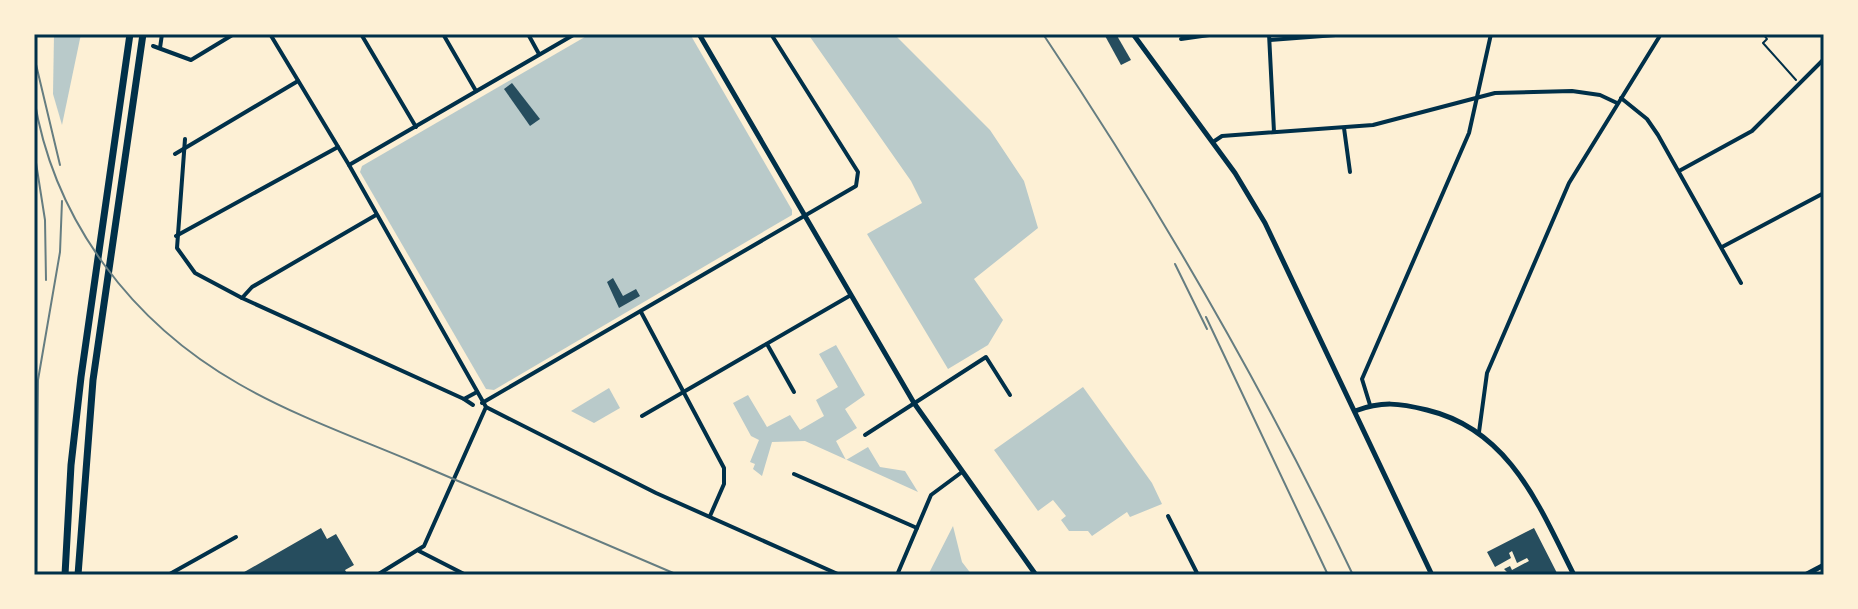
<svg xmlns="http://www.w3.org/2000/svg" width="1858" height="609" viewBox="0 0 1858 609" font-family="Ubuntu,sans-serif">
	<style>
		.green { fill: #b9caca }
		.building { fill: #264d5e }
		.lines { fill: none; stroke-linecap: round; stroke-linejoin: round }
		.path { stroke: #003049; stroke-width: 2 }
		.minor { stroke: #003049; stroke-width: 4 }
		.tertiary { stroke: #003049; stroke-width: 5 }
		.trunk { stroke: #003049; stroke-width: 7 }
		.rail { stroke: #657d81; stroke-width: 2 }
		.neatline { fill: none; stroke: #003049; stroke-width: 3 }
	</style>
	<rect width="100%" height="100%" fill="#fdf0d5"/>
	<g class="green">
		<polygon points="54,34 81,34 62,125 53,94"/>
		<polygon points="590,34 690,34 792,210 792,215 494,390 486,389 360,172 362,166"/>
		<polygon points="808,34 894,34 990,130 1024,181 1038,228 974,279 1003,320 988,345 948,369 867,234 922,203 911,181"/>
		<polygon points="836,345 865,395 845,409 857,428 836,441 846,460 868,447 880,467 905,471 918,492 805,441 772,442 762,476 753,469 755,464 750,462 759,440 751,436 733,403 748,395 767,427 790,415 800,430 824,416 816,400 838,387 819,354"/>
		<polygon points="1083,387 1152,483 1162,504 1130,517 1127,512 1092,536 1088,531 1069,531 1061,520 1066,516 1053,500 1038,511 994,450"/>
		<polygon points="609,388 620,408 594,423 571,411"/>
		<polygon points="953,526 962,562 972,575 928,575"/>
	</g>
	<g class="building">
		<polygon points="1104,34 1116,34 1131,60 1121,65"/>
		<polygon points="512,83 540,119 530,126 504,89"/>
		<polygon points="613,278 623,296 636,289 640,296 619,308 607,282"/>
		<polygon points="321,528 327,539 336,534 354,565 345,570 348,575 239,575"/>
		<polygon points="1534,528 1558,575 1510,575 1504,569 1510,566 1512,570 1529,561 1527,558 1517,563 1512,551 1509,553 1511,558 1495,567 1487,552"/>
	</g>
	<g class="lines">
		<polyline class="path" points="1763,34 1767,39 1763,43 1796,80"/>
		<g class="minor">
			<polyline points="270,34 349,165 486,407 656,493 840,575"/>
			<polyline points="361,34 416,127"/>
			<polyline points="443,34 476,91"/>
			<polyline points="528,34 539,54"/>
			<polyline points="1269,34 1274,132"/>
			<polyline points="1181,39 1216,34"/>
			<polyline points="1270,40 1349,34"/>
			<polyline points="153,46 191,60 234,34"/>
			<polyline points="160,48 162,34"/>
			<polyline points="1621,98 1647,119 1658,135 1741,283"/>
			<polyline points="1344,128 1350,172"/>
			<polyline points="185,139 177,248 195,273 242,298"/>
			<polyline points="1213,142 1222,136 1373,125 1495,93 1572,91 1600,95 1617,103"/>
			<polyline points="175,154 298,81"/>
			<polyline points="349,165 575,34"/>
			<polyline points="1679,171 1752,131 1824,59"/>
			<polyline points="376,215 252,287 242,298 464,399 477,392"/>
			<polyline points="176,236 338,147"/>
			<polyline points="1722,247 1824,193"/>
			<polyline points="641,312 724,468 724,484 710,516"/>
			<polyline points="767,344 794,392"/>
			<polyline points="464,399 473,405"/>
			<polyline points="482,403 856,186 858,172 771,34"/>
			<polyline points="1370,405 1362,379 1469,133 1491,34"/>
			<polyline points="642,416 851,295"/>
			<polyline points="1479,432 1487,373 1569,183 1661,34"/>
			<polyline points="865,435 986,357 1010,395"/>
			<polyline points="794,474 917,528"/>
			<polyline points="1168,516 1198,575"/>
			<polyline points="419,551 466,575"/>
			<polyline points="168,575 236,537"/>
			<polyline points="377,575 424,546 486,407"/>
			<polyline points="897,575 931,495 962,472"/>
		</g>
		<g class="tertiary">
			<polyline points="699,34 914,403 1036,575"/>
			<polyline points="1133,34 1235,173 1265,223 1432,575"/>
			<path d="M1355,411C1382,401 1399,403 1427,410C1510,430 1539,506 1574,575"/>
			<polyline points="1805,575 1824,565"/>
		</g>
		<g class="trunk">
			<polyline points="65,575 71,465 81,377 130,34"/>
			<polyline points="78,575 93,380 143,34"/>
		</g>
		<g class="rail">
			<path d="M1043,34C1159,207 1263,387 1353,575"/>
			<polyline points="34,56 60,165"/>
			<path d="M34,98C54,221 132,323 239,384C295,416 357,438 416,463C504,500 591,538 678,575"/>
			<polyline points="34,150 45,220 46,280"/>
			<polyline points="1175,264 1207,329"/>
			<polyline points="1206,317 1328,575"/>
			<polyline points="36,575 38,380 60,252 62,201"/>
		</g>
	</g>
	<rect width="1858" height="609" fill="none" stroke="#fdf0d5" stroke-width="72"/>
	<rect x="36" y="36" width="1786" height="537" class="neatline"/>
</svg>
